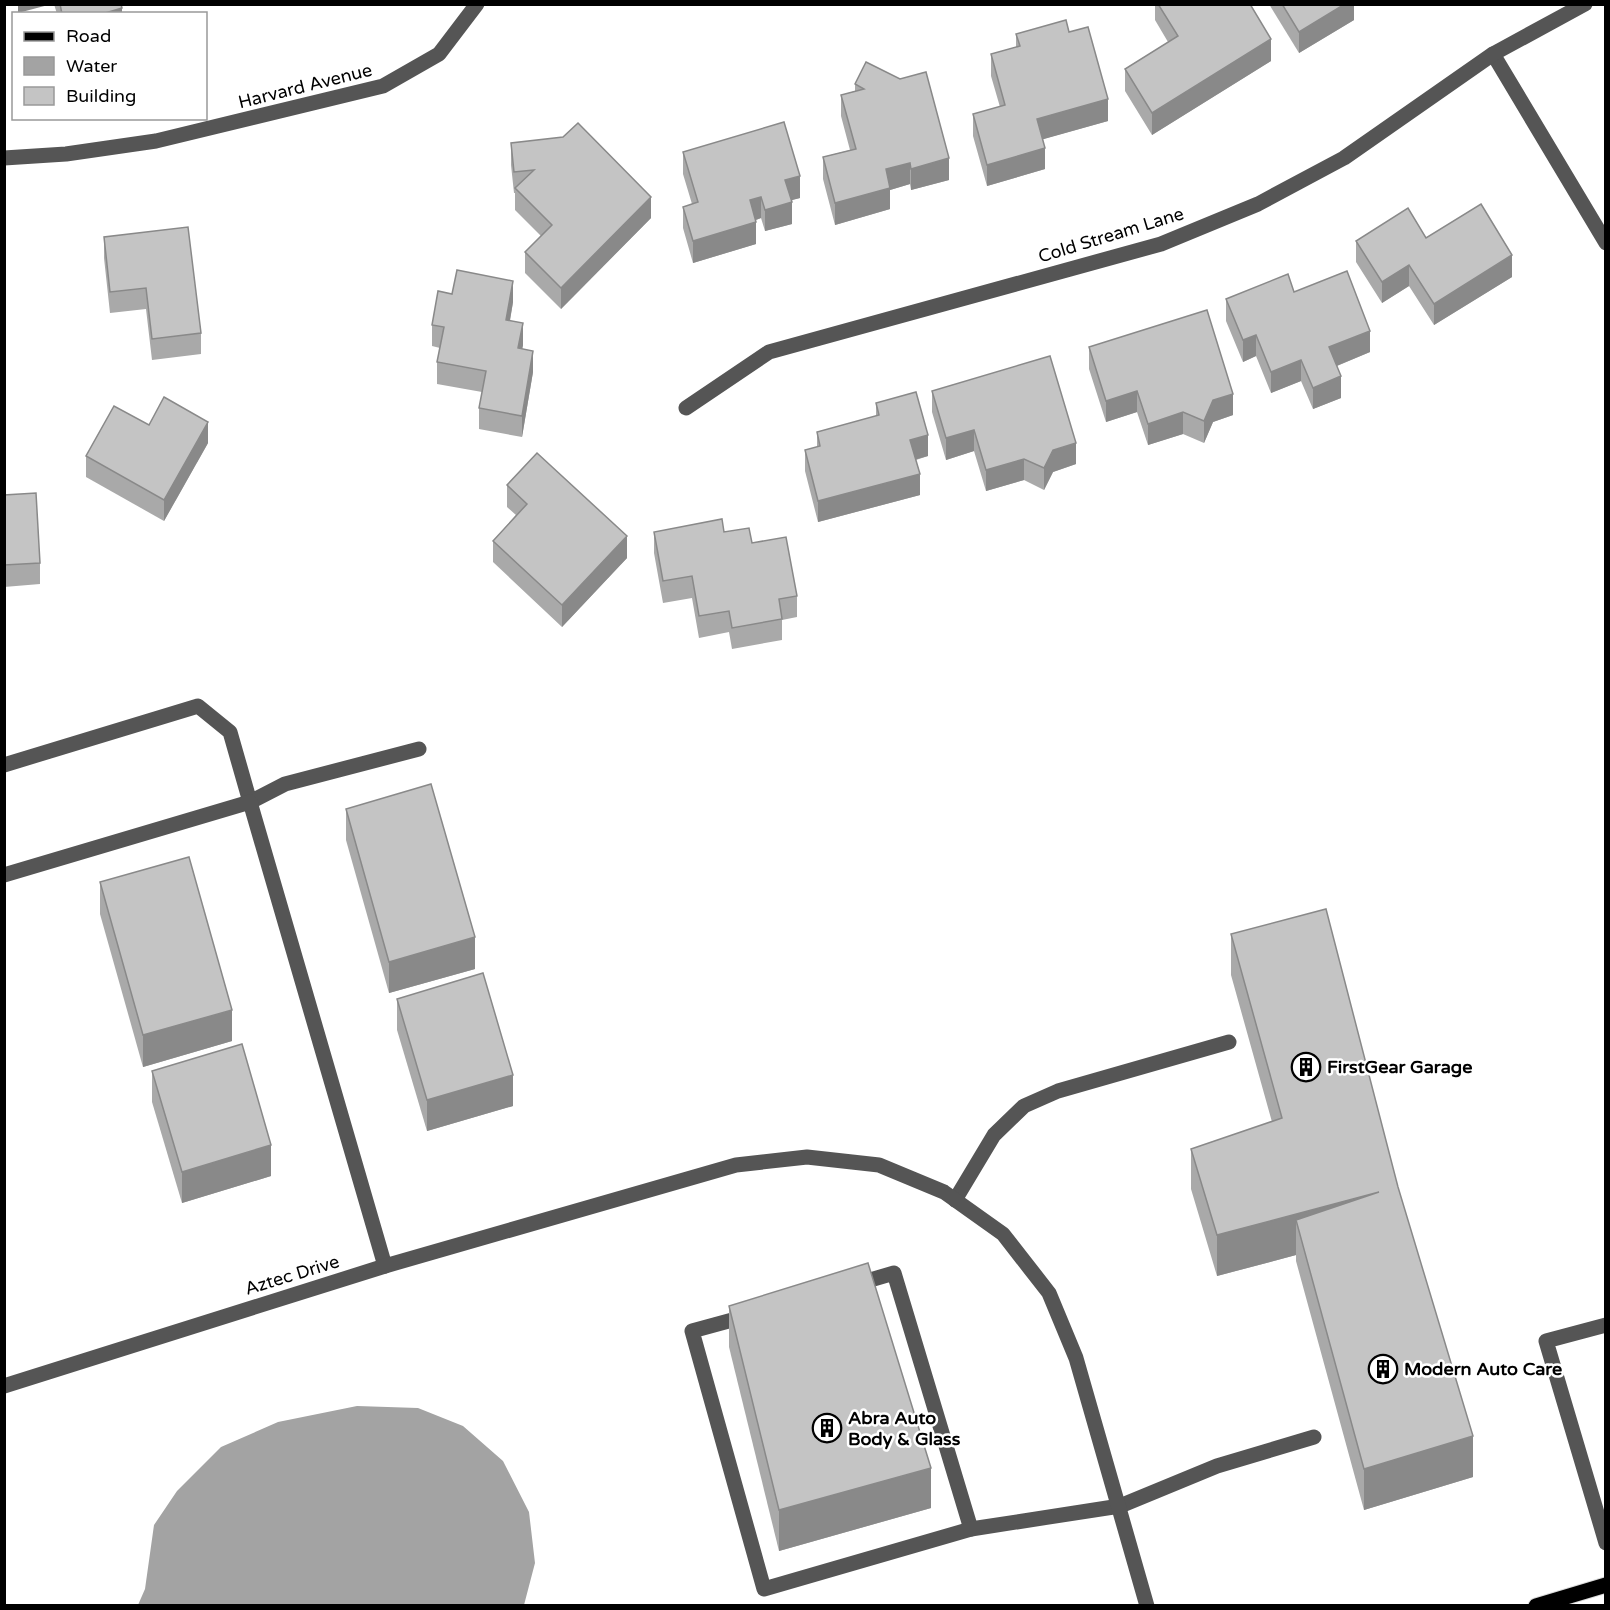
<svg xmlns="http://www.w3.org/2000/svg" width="1610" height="1610" viewBox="0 0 1610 1610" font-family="'Varela Round',sans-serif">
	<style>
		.water { fill: #a3a3a3 }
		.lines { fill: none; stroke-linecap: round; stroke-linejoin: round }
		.major-casing { stroke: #dbdbdb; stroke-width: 17 }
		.minor { stroke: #555; stroke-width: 15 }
		.major { stroke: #000; stroke-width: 15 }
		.wall { fill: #a9a9a9 }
		.shaded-wall { fill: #898989 }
		.building { fill: #c4c4c4; stroke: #898989; stroke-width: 1.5 }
		.labels { text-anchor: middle; stroke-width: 5; stroke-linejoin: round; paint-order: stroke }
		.street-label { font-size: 18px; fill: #000; stroke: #fff }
		.poi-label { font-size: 18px; font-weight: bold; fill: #000; stroke: #fff; text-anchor: start }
	</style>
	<rect width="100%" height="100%" fill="#fff"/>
	<polygon class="water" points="357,1406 418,1408 463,1426 503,1461 529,1512 535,1563 524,1605 138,1605 145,1589 154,1525 177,1491 221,1447 278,1422"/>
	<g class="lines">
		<g class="major-casing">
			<polyline id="major" points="1536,1606 1606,1585"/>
		</g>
		<g class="minor">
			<polyline points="1493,54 1606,243"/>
			<polyline points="4,158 66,154 156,141 383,86 439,54 477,4"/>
			<polyline points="686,408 769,352 1161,244 1258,204 1344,158 1493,54 1585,4"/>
			<polyline points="4,765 198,706 230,732 250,802 285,784 419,749"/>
			<polyline points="4,875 250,802 385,1266"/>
			<polyline points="955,1200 994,1135 1024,1106 1058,1091 1229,1042"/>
			<polyline points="853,1285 894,1273 971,1529"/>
			<polyline points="747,1316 692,1331 764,1589 971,1529 1120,1506 1217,1466 1314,1437"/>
			<polyline points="1606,1325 1546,1341 1606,1543"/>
			<polyline points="4,1386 385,1266 736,1165 807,1157 879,1165 944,1192 1003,1234 1049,1293 1076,1358 1147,1606"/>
		</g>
		<use href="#major" class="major"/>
	</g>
	<g class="wall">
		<polygon points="54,4 121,4 122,14 57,14"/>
		<polygon points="1155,4 1250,4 1271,61 1152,135 1125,91 1125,69 1168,42 1155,20"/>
		<polygon points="1269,4 1354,4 1354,20 1299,53"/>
		<polygon points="1069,32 1108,121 1043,139 1045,169 987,186 973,136 973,114 1000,107 991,76 991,54 1016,47 1016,34"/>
		<polygon points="866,62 949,180 911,190 910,184 890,190 890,209 835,225 823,179 823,157 850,150 841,116 841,95 855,91 855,84"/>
		<polygon points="511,143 651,218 561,309 525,273 525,252 541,236 515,210 515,193 514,193 511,165"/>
		<polygon points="683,152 800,198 791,200 792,224 765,231 761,218 756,220 756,244 693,263 683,228 683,207 692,204 683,174"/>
		<polygon points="104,237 201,333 201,354 152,360 146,309 110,313 104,258"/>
		<polygon points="1426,238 1512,277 1434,325 1409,286 1382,303 1356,262 1356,241"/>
		<polygon points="452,294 513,302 510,321 523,345 522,349 533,372 522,437 479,429 479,408 482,392 437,384 437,362 440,348 432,346 432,325"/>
		<polygon points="1226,299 1370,352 1337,366 1341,398 1313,409 1301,381 1271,393 1256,356 1243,362 1226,321"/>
		<polygon points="1089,347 1233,415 1213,422 1204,443 1183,434 1148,445 1137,412 1106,422 1089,369"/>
		<polygon points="932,391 1076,464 1053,472 1044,490 1024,480 986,491 974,451 946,460 932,412"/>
		<polygon points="876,403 928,456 916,460 920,495 818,522 805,471 805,450 817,447 817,432 876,416"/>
		<polygon points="208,443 164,521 86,477 86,456"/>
		<polygon points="507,485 627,558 562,627 493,562 493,541 516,515 507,507"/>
		<polygon points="4,495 40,563 40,584 4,587"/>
		<polygon points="654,532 724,532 752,543 797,596 797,617 782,620 782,640 732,649 729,632 699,638 692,598 663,603 654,553"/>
		<polygon points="346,809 475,969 389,993 346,840"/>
		<polygon points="100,882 232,1041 143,1067 100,914"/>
		<polygon points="1231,934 1473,1477 1364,1510 1296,1261 1296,1255 1217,1276 1191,1189 1191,1149 1272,1122 1231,975"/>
		<polygon points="397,999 513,1106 427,1131 397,1030"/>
		<polygon points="152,1071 271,1176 182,1203 152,1102"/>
		<polygon points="729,1306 931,1508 779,1551 729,1347"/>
	</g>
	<g class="shaded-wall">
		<polygon points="18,4 52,4 18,13"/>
		<polygon points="1345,4 1354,4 1354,20 1299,53 1299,32"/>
		<polygon points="122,8 122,14 102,14"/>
		<polygon points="1271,39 1271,61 1152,135 1152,113"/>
		<polygon points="1108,99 1108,121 1037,141 1037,119"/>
		<polygon points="1045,148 1045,169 987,186 987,165"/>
		<polygon points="949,158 949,180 911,190 911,169"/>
		<polygon points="910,163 910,184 890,190 890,209 835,225 835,203 886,169"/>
		<polygon points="800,176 800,198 785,202 785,180"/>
		<polygon points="651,197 651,218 561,309 561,288"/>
		<polygon points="761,197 761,218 750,222 750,200"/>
		<polygon points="792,202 792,224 765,231 765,210"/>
		<polygon points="756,222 756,244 693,263 693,241"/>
		<polygon points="1512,255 1512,277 1434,325 1434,304"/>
		<polygon points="1409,265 1409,286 1382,303 1382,282"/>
		<polygon points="513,281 513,302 506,342 506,320"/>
		<polygon points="523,323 523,345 518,370 518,348"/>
		<polygon points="1370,331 1370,352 1329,369 1329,347"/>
		<polygon points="1256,335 1256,356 1243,362 1243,340"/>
		<polygon points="533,351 533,372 522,437 522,416"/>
		<polygon points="1301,360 1301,381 1271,393 1271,372"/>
		<polygon points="1341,376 1341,398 1313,409 1313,388"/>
		<polygon points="1137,391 1137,412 1106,422 1106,401"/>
		<polygon points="1233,394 1233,415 1213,422 1204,443 1204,421 1213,400"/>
		<polygon points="1183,412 1183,434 1148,445 1148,424"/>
		<polygon points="208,422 208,443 164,521 164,500"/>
		<polygon points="974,430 974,451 946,460 946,438"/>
		<polygon points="928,435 928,456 910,461 910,440"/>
		<polygon points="1076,443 1076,464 1053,472 1044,490 1044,468 1053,450"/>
		<polygon points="1024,459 1024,480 986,491 986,470"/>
		<polygon points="920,474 920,495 818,522 818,501"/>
		<polygon points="627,536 627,558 562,627 562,605"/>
		<polygon points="475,937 475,969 389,993 389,962"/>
		<polygon points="232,1010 232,1041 143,1067 143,1035"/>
		<polygon points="513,1075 513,1106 427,1131 427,1100"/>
		<polygon points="271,1145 271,1176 182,1203 182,1172"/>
		<polygon points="1379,1192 1296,1220 1296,1255 1217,1276 1217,1235"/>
		<polygon points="1473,1436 1473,1477 1364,1510 1364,1469"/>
		<polygon points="931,1468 931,1508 779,1551 779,1510"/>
	</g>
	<g class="building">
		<polygon points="60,4 121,4 122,8 102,14 62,14"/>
		<polygon points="1158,4 1250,4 1271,39 1152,113 1125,69 1178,36"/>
		<polygon points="1282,4 1345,4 1299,32"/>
		<polygon points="1066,20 1069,32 1088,27 1108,99 1037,119 1045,148 987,165 973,114 1005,105 991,54 1020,46 1016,34"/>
		<polygon points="866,62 900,79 926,72 949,158 911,169 910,163 886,169 890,188 835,203 823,157 856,149 841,95 864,89 855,84"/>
		<polygon points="784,122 800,176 785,180 792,202 765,210 761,197 750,200 756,222 693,241 683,207 698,202 683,152"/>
		<polygon points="578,123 651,197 561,288 525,252 552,225 515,188 534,170 514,172 511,143 563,137"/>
		<polygon points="1481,204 1512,255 1434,304 1409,265 1382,282 1356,241 1408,208 1426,238"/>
		<polygon points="188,227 201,333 152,339 146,288 110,292 104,237"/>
		<polygon points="457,270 513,281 506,320 523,323 518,348 533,351 522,416 479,408 486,371 437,362 444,327 432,325 438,291 452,294"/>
		<polygon points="1347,271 1370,331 1329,347 1341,376 1313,388 1301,360 1271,372 1256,335 1243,340 1226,299 1288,274 1294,292"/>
		<polygon points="1207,310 1233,394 1213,400 1204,421 1183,412 1148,424 1137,391 1106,401 1089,347"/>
		<polygon points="1050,356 1076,443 1053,450 1044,468 1024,459 986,470 974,430 946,438 932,391"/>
		<polygon points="916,392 928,435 910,440 920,474 818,501 805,450 820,446 817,432 879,415 876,403"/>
		<polygon points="164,397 208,422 164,500 86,456 114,406 149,425"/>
		<polygon points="537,453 627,536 562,605 493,541 527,504 507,485"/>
		<polygon points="36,493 40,563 4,565 4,495"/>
		<polygon points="722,519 724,532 749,528 752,543 786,537 797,596 779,599 782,619 732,628 729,611 699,616 692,576 663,581 654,532"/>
		<polygon points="431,784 475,937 389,962 346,809"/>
		<polygon points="189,857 232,1010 143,1035 100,882"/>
		<polygon points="1326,909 1398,1187 1473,1436 1364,1469 1296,1220 1379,1192 1217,1235 1191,1149 1282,1118 1231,934"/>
		<polygon points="483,973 513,1075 427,1100 397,999"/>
		<polygon points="242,1044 271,1145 182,1172 152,1071"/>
		<polygon points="868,1263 931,1468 779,1510 729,1306"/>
	</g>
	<defs>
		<g id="building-ring" transform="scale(1.5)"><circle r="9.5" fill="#fff" stroke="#000" stroke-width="1.5"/><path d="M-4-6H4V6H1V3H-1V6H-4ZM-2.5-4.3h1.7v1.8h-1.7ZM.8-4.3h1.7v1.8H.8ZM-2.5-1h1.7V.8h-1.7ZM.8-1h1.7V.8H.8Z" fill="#000"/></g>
	</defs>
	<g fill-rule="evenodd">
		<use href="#building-ring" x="1306" y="1067"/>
		<use href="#building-ring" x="1383" y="1369"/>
		<use href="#building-ring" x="827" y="1428"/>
	</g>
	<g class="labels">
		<g class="street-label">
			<text transform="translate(305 86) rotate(-14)" y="6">Harvard Avenue</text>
			<text transform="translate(1111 235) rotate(-17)" y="6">Cold Stream Lane</text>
			<text transform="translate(292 1275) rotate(-17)" y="6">Aztec Drive</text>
		</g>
		<g class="poi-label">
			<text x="1327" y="1073">FirstGear Garage</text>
			<text x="1404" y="1375">Modern Auto Care</text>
			<text x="848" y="1424">Abra Auto<tspan x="848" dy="21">Body &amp; Glass</tspan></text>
		</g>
	</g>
	<rect width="1610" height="1610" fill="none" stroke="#000000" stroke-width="12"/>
	<rect x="12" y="12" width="195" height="108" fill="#ffffff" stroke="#999999" stroke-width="1.5"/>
	<rect x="24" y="32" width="30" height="9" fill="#000000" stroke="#999999" stroke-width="1.5"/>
	<text x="66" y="42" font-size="18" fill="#000000">Road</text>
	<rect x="24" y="57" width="30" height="18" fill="#a3a3a3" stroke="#999999" stroke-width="1.5"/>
	<text x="66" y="72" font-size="18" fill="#000000">Water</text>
	<rect x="24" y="87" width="30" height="18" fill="#c4c4c4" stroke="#999999" stroke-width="1.5"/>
	<text x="66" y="102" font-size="18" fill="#000000">Building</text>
</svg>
